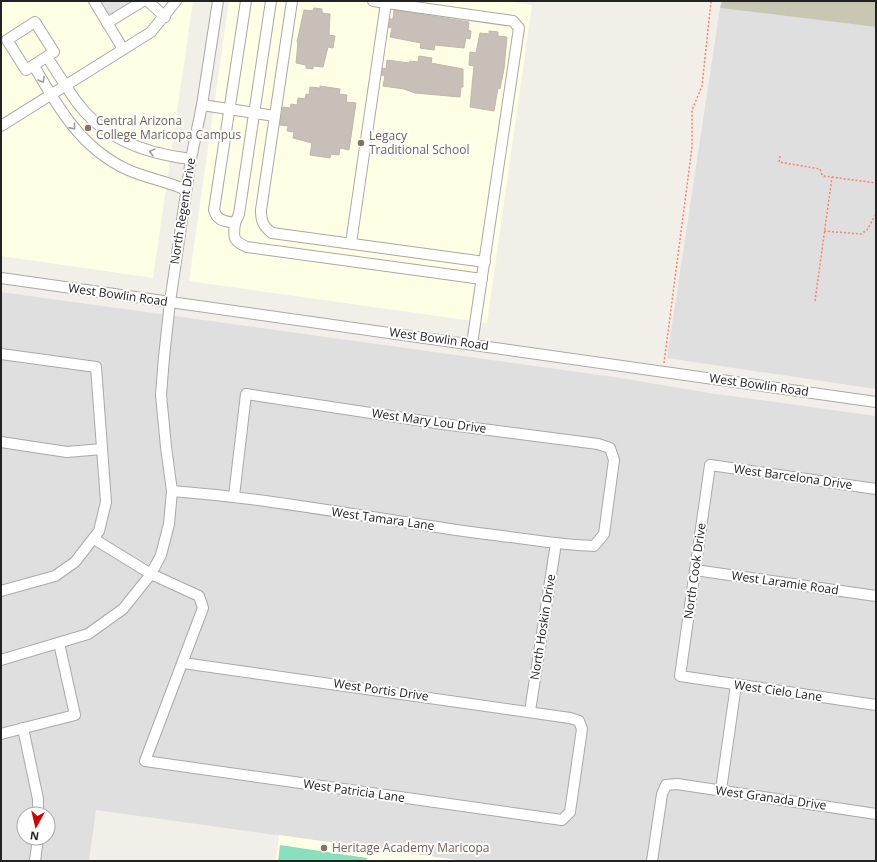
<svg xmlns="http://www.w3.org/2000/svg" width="877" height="862" viewBox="0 0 877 862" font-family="'Open Sans',sans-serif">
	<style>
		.residential { fill: #e0dfdf; fill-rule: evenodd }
		.education { fill: #ffffe5 }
		.construction { fill: #c7c7b4 }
		.pitch { fill: #88e0be }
		.parking { fill: #e2e2e2 }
		.building { fill: #c7bfb8; stroke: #c4b6ab }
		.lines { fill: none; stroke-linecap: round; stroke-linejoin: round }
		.minor-casing { stroke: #a9a9a9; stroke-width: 12 }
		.path { stroke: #fa8072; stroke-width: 1.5; stroke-dasharray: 2 2; stroke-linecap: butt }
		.minor { stroke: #fff; stroke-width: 10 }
		.oneway { stroke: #9c9c9c }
		.education-dot { fill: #8d6e63; stroke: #fff; stroke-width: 1.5 }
		.labels { text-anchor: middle; stroke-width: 4; stroke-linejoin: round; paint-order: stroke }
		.education-label { font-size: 12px; fill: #785e54; stroke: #fff; text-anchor: start }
		.street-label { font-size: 12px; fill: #222; stroke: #fff }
	</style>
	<rect width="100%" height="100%" fill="#f2efe9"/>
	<g class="residential">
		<polygon points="720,8 876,27 876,389 667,358"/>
		<path d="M1,292L621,378L709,393L876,416V861H464L96,810L89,861H1ZM24,814H48V838H24Z"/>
	</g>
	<g class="education">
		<polygon points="1,1 193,1 153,278 1,256"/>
		<polygon points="229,1 504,1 532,5 487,323 189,281"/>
		<polygon points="279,835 464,861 276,861"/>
	</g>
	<polygon class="construction" points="722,1 876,1 876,27 720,8"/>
	<polygon class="pitch" points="280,845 367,858 366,861 278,861"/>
	<polygon class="parking" points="88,1 150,1 106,29"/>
	<g class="building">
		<polygon points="314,8 322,9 322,13 330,14 329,35 335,36 333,48 328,47 323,67 313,66 313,69 306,68 306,65 296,63 298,42 297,42 304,10 313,11"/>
		<polygon points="394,10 469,22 468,30 471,31 470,39 466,38 464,48 435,45 434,50 420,48 421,43 390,37 392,28 388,27 389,19 393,19"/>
		<polygon points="489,31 498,32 498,36 507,37 504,69 500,89 498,88 494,111 470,107 474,66 469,65 470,52 476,53 480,33 489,34"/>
		<polygon points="419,56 432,58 431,63 463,69 463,87 461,87 460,97 415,93 404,89 383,86 385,76 381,75 382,68 386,69 387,60 409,63 410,61 418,62"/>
		<polygon points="320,86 340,89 339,94 347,95 346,102 356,103 349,150 340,148 339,155 331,154 330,158 310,155 312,143 293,138 294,132 287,131 288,126 280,125 283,107 290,108 291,104 297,105 298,98 305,99 306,94 309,95 310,87 320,88"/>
	</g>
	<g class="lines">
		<g class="minor-casing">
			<g id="minor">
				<polyline points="94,1 123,49"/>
				<polyline points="148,1 165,17"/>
				<path d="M246,1L214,210C217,221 224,221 235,223C233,238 233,241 247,247L482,279"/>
				<path d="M292,1L261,210C261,221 263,226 272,233L485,262"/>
				<polyline points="373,1 513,21 519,28 472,344"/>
				<polygon points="35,22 54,52 26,70 7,40"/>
				<polyline points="107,23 143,1"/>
				<path d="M47,57C57,72 66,87 76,101C103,139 147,154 191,159"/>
				<path d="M34,66C57,106 81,148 126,169C145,178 167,181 186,190"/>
				<polyline points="202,105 275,116"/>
				<polyline points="1,126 151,32 176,1"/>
				<polyline points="235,223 239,214 271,1"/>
				<polyline points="351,243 386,3"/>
				<polyline points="1,278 876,402"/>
				<polyline points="1,354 96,367 106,502 99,531 75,562 55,576 1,591"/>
				<polyline points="1,442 67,452 102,449"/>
				<polyline points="876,489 710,465 680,676 876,705"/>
				<path d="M172,491C277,499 381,520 486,534C522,538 558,545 594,546L604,534L614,460L610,448L598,444L443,424L246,394L234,496"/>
				<polyline points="94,539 151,574 199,596 203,608 145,761 562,820 570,812 582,729 579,721 570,718 183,663"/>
				<polyline points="695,570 876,596"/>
				<polyline points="1,660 88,634 123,609 151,574 161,555 169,524 172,491 166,447 161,395 164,357 170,302 191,159 202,105 218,1"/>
				<polyline points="530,711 556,543"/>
				<polyline points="23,728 38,799 38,814"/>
				<polyline points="1,734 75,715 59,643"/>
				<polyline points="721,790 736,685"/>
				<polyline points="35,861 38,838"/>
				<polyline points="652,861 662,794 666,785 677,784 876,814"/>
			</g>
		</g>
		<g class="path">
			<polyline points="780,156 779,162 820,169 822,175 824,176 876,183"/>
			<polyline points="824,231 861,234 867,230 876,214"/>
			<polyline points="815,301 832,177"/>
			<polyline points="664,363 692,147 692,110 702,86 711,1"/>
		</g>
		<use href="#minor" class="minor"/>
	</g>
	<defs><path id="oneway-chevron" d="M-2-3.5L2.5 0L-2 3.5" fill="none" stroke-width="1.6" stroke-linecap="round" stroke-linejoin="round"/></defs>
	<g class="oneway">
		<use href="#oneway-chevron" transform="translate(42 80) rotate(60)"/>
		<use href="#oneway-chevron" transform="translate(73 127) rotate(51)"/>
		<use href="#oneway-chevron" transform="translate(152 152) rotate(-165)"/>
	</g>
	<g class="education-dot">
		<circle cx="88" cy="128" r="4"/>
		<circle cx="361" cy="143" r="4"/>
		<circle cx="324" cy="848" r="4"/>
	</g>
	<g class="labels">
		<g class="education-label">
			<text x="96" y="125">Central Arizona<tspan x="96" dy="14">College Maricopa Campus</tspan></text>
			<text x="369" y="140">Legacy<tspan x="369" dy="14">Traditional School</tspan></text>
			<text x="332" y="852">Heritage Academy Maricopa</text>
		</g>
		<g class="street-label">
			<text transform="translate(183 211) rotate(-81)" y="4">North Regent Drive</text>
			<text transform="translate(118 295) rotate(8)" y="4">West Bowlin Road</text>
			<text transform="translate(439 339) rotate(8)" y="4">West Bowlin Road</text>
			<text transform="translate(759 385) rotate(8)" y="4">West Bowlin Road</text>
			<text transform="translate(429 421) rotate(8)" y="4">West Mary Lou Drive</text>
			<text transform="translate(793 477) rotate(8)" y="4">West Barcelona Drive</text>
			<text transform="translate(383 519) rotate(8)" y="4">West Tamara Lane</text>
			<text transform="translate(695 571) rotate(-82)" y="4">North Cook Drive</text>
			<text transform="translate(785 583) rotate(8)" y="4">West Laramie Road</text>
			<text transform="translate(543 627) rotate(-81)" y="4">North Hoskin Drive</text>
			<text transform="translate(381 690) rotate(8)" y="4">West Portis Drive</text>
			<text transform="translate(778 691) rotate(8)" y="4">West Cielo Lane</text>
			<text transform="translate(354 791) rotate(8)" y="4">West Patricia Lane</text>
			<text transform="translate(771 798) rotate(8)" y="4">West Granada Drive</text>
		</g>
	</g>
	<rect width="877" height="862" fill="none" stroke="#222222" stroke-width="4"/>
	<g transform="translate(36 826) rotate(188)"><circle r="19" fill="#ffffff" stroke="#a7a7a7"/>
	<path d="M0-3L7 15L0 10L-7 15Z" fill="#d40000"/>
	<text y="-6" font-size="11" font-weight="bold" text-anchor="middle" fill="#222222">N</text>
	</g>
</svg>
